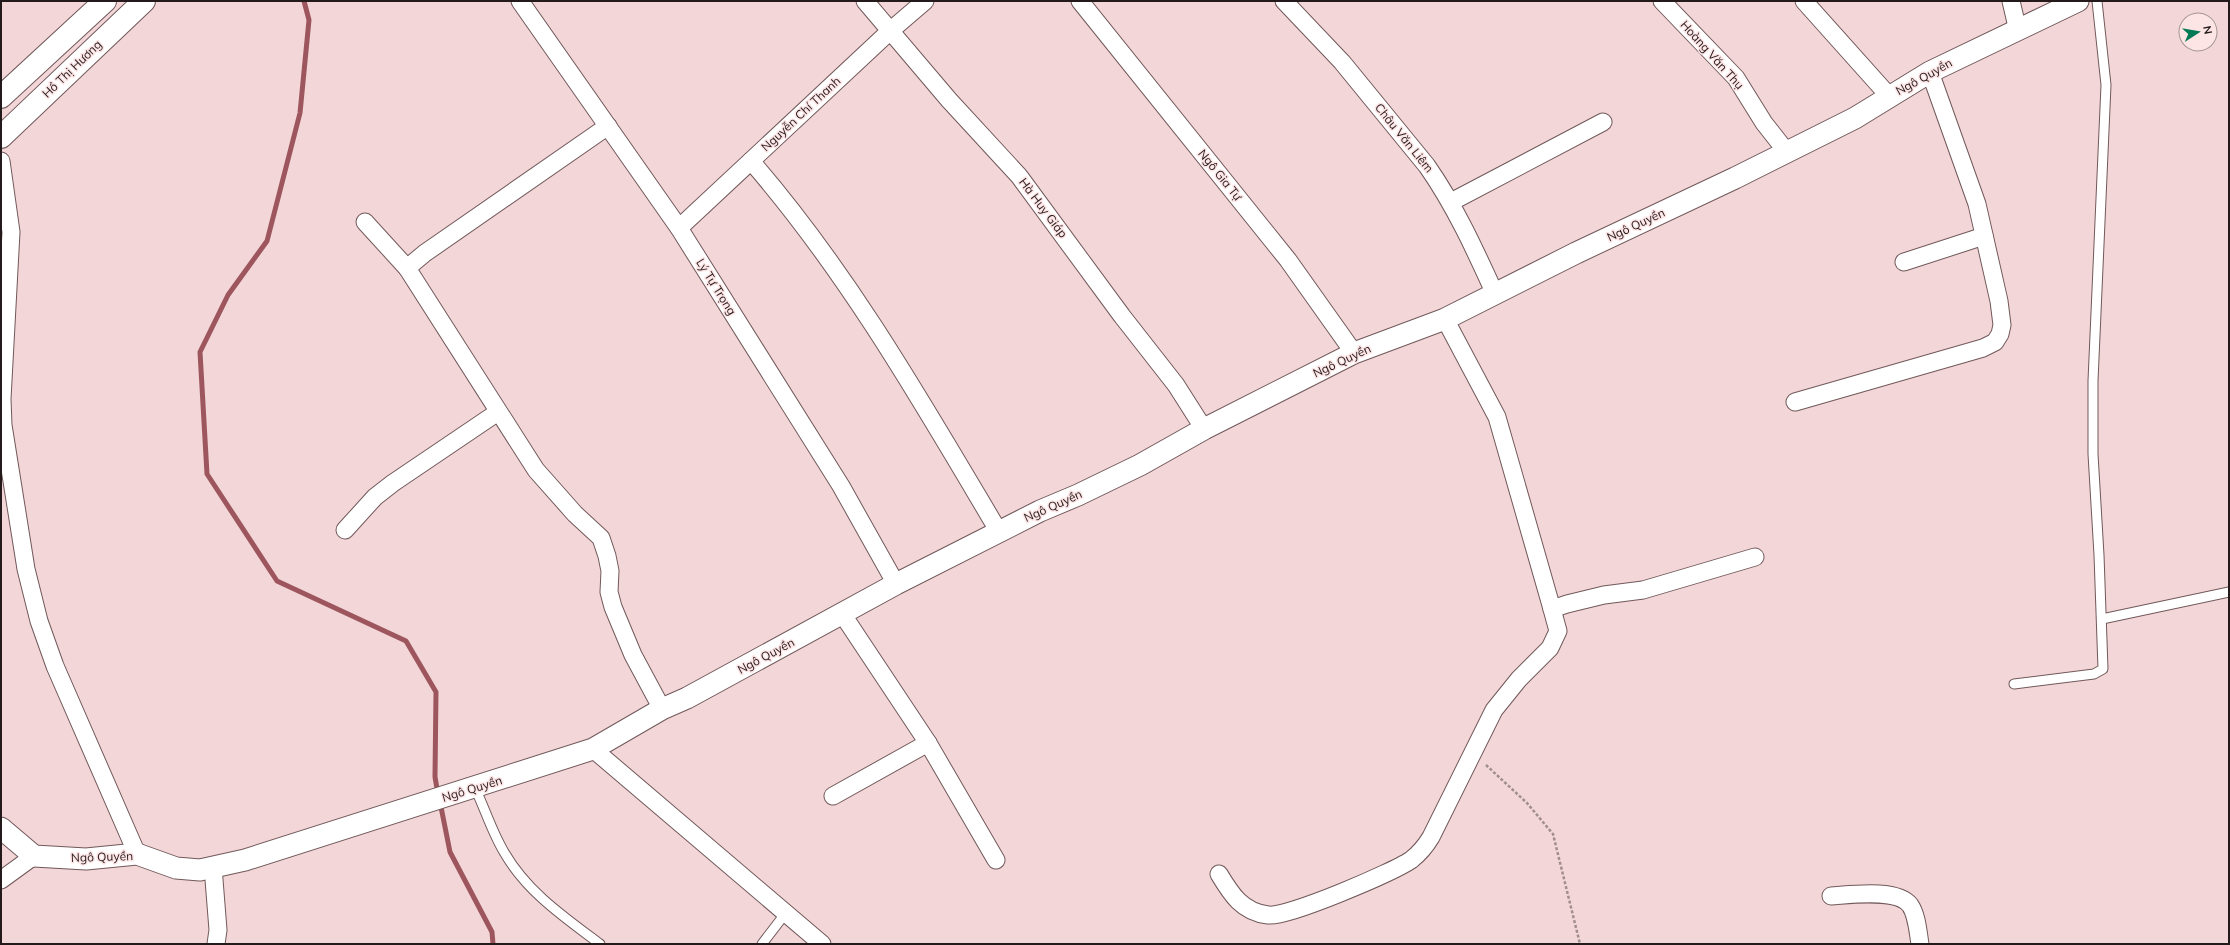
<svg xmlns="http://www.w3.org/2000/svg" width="2230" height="945" viewBox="0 0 2230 945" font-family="Mulish,sans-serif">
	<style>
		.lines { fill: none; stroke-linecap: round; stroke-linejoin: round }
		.stream { stroke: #9e565e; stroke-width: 5 }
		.service-casing { stroke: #71585a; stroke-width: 11 }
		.minor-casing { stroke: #71585a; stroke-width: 19 }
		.tertiary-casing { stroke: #71585a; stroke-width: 23 }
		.primary-casing { stroke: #71585a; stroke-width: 24 }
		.path { stroke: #a28d8e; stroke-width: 2.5; stroke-dasharray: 3 2; stroke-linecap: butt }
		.service { stroke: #fff; stroke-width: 9 }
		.minor { stroke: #fff; stroke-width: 17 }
		.tertiary { stroke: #fff; stroke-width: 21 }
		.primary { stroke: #fff; stroke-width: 22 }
		.labels { text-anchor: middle; stroke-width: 3; stroke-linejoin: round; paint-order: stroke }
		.street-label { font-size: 12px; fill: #241a1b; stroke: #fde5e6 }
	</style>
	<rect width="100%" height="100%" fill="#f3d7d8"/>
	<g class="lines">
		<g class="stream">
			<polyline points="304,1 309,20 300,113 267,241 228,295 200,352 207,474 277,581 406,641 436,692 435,777 438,794"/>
			<polyline points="440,802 450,852 492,932 493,944"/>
		</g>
		<g class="service-casing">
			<g id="service">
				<polyline points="2102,619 2229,592"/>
				<polyline points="2014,684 2094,674 2103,669 2099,555 2093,454 2093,381 2106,85 2097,1"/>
				<path d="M475,788C485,809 492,832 504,852C527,892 564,917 600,944"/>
				<polyline points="762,944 785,914"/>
			</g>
		</g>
		<g class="minor-casing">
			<g id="minor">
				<polyline points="520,1 679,228 841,486 896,584"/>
				<polyline points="865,1 949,100 1019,176 1122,316 1176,385 1204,429"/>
				<polyline points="1080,1 1288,260 1354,353"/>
				<path d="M1284,1L1342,62L1427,166C1455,206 1475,250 1495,294"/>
				<polyline points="1662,1 1736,78 1764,123 1786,151"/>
				<polyline points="1804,1 1889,96"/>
				<polyline points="2011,1 2018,31"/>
				<polyline points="608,126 425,253 407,268 536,470 575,514 601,538 607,556 610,571 609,592 613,607 633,655 662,709"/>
				<polyline points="1,161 11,232 2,399 3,425 26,569 39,621 55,666 137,854"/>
				<path d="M751,161C849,274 923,404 999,532"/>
				<polyline points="1451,202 1603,122"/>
				<polyline points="365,222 407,268"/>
				<polyline points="679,228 890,31 925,1"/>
				<polyline points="1904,262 1984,236"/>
				<polyline points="1445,319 1497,417 1552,609"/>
				<polyline points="1795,402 1983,348 1995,342 2000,334 2002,325 1999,301 1977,204 1930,72"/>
				<polyline points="345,530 375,497 393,483 498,412"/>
				<polyline points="843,615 928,743 996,860"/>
				<polyline points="593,749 822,944"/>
				<polyline points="833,796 928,743"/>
				<polyline points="213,867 218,930 216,944"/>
				<path d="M1219,874C1231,894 1242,912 1268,915C1287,918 1393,872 1411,860C1420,853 1425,847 1431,837L1494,710L1519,679L1550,648L1558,631L1552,609L1567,604L1604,595L1643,590L1755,557"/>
				<polyline points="1,880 34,856"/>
				<path d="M1831,896C1849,895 1897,888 1910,905C1917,915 1918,932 1920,944"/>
			</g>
		</g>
		<g class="tertiary-casing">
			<polyline id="tertiary" points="1,828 34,856 86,859 137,854 176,868 200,870 245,860 593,749 662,709 687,698 896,584 1040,511 1078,495 1140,465 1204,429 1354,353 1445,319 1576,253 1735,178 1855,118 1930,72 2078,1"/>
		</g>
		<g class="primary-casing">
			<g id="primary">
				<polyline points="1,97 105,1"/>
				<polyline points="1,137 144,1"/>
			</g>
		</g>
		<polyline class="path" points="1486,765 1527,803 1553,834 1580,944"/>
		<use href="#service" class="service"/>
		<use href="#minor" class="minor"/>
		<use href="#tertiary" class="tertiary"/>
		<use href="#primary" class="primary"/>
	</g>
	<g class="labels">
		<g class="street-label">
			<text transform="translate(1712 55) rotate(48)" y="4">Hoàng Văn Thụ</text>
			<text transform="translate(72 69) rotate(-44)" y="4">Hồ Thị Hương</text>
			<text transform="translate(1924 77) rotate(-29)" y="4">Ngô Quyền</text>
			<text transform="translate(801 114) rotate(-43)" y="4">Nguyễn Chí Thanh</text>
			<text transform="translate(1404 138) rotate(51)" y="4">Châu Văn Liêm</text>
			<text transform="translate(1220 175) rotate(51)" y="4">Ngô Gia Tự</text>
			<text transform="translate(1043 208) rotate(53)" y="4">Hà Huy Giáp</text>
			<text transform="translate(1636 225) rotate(-25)" y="4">Ngô Quyền</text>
			<text transform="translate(716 287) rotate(58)" y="4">Lý Tự Trọng</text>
			<text transform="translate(1342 361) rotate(-25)" y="4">Ngô Quyền</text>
			<text transform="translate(1053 506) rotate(-24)" y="4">Ngô Quyền</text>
			<text transform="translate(766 656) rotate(-28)" y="4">Ngô Quyền</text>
			<text transform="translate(472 789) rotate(-17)" y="4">Ngô Quyền</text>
			<text transform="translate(102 857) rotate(-2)" y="4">Ngô Quyền</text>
		</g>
	</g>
	<rect width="2230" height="945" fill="none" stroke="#241a1b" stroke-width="4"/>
	<g transform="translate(2198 32) rotate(78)"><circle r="19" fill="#fde5e6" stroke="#a69495"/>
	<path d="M0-3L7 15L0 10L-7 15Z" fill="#037a56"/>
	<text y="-6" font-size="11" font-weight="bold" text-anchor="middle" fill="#241a1b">N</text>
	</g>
</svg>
